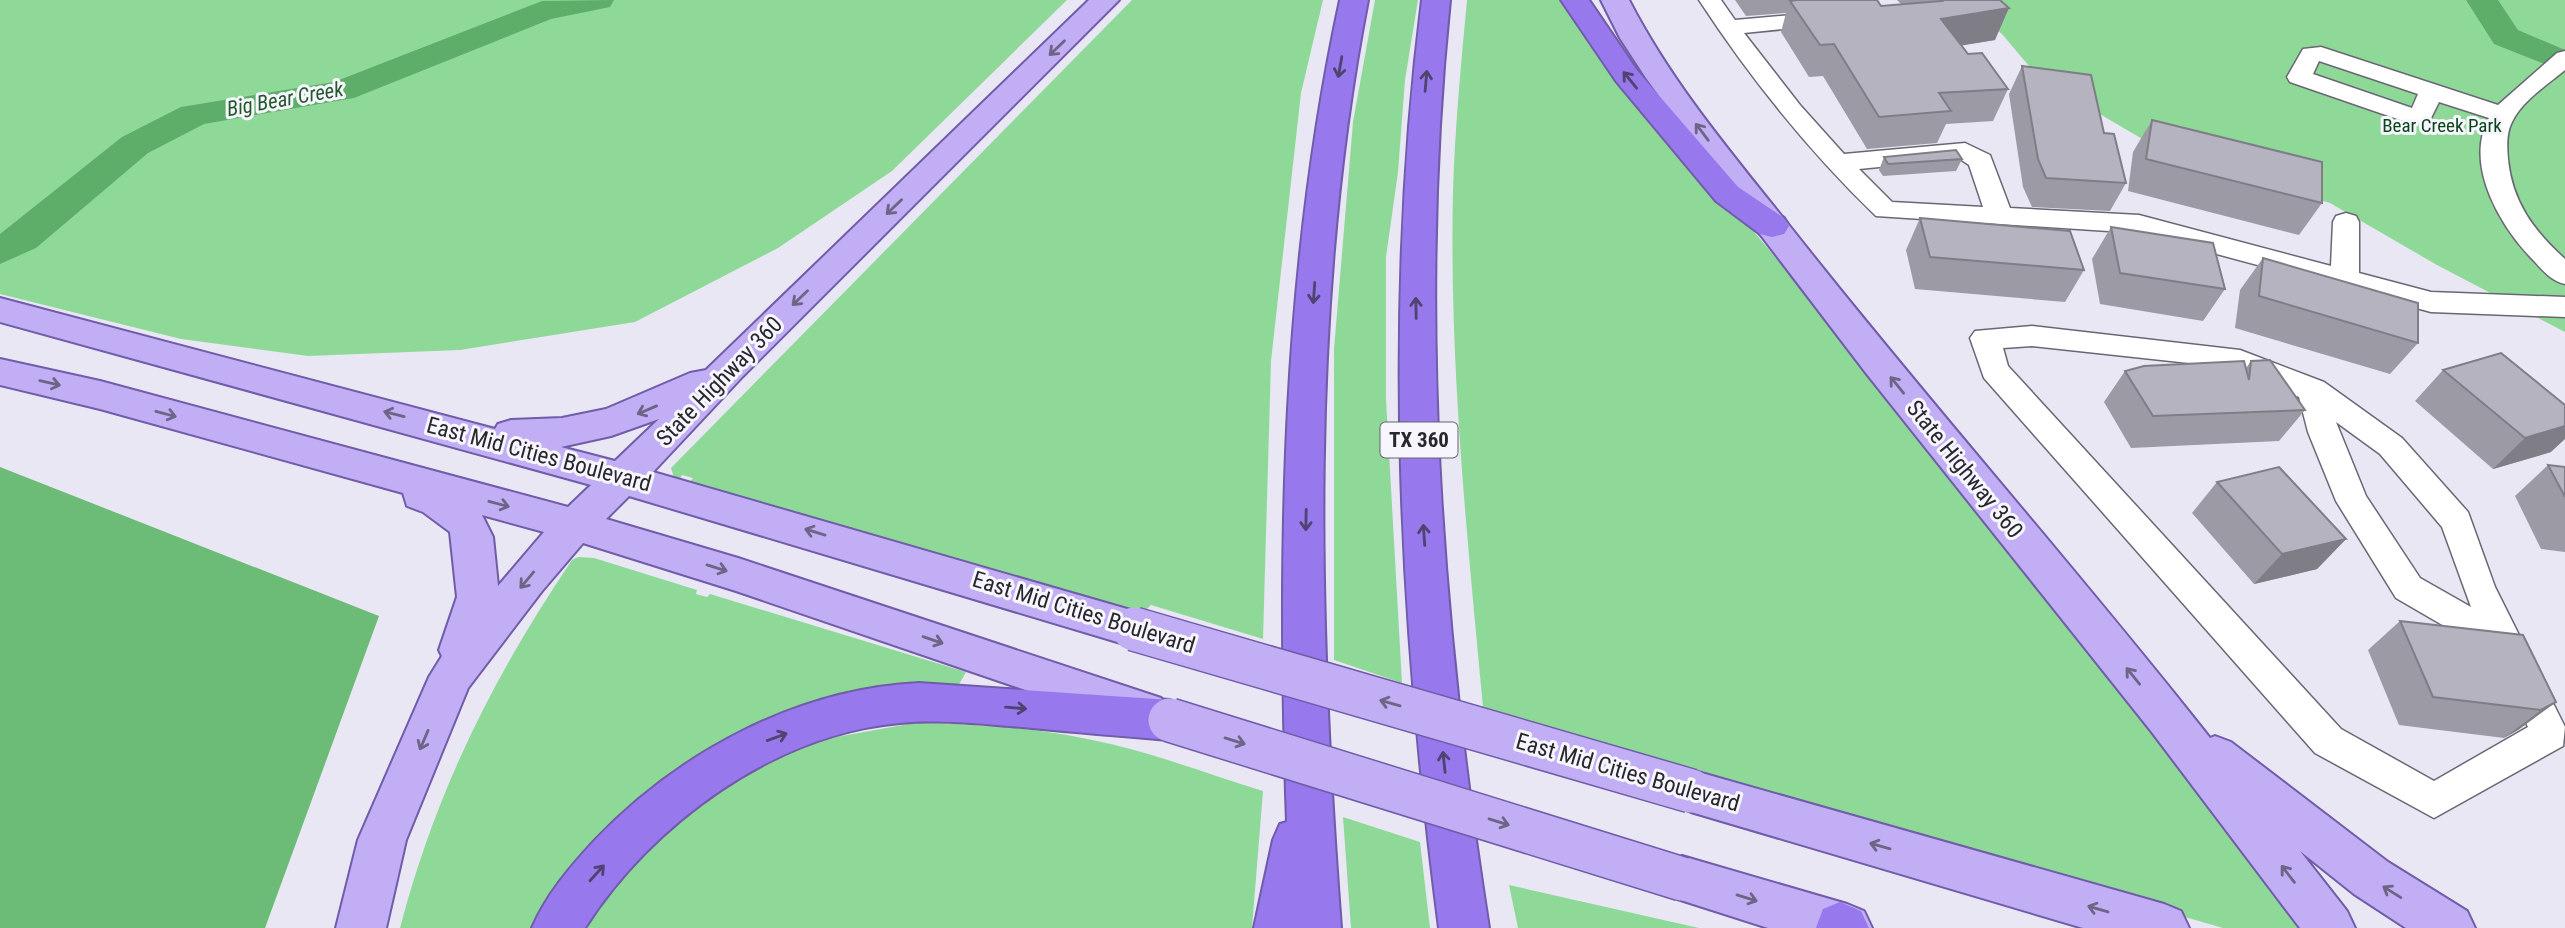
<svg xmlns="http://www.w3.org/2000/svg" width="2565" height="928" viewBox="0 0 2565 928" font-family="'Roboto Condensed',sans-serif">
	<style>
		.green { fill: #8fd998 }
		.forest { fill: #6cbb77 }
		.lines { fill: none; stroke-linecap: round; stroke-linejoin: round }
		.river { fill: #5ead69; fill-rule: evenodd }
		.minor-casing { stroke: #696773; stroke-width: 3 }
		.major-casing { stroke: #705ca9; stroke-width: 4 }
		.highway-casing { stroke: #705ca9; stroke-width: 4 }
		.minor { fill: #fff; fill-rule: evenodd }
		.major { fill: #c1aef4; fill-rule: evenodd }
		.highway { fill: #9778ed; fill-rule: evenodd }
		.major-bridge-casing { stroke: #705ca9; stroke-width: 46; stroke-linecap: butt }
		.major-bridge { stroke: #c1aef4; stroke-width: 43 }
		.wall { fill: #9c9aa4 }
		.shaded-wall { fill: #7f7d86 }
		.building { fill: #b5b3bf; stroke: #7f7d86; stroke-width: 2 }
		.oneway { stroke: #6d6486 }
		.oneway2 { stroke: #4f4370 }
		.labels { text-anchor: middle; stroke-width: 6; stroke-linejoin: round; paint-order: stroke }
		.far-park-label { font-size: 19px; fill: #0a4519; stroke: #f7f5fd }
		.far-water-label { font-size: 21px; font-style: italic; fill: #22592c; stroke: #f7f5fd }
		.shield { fill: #f7f5fd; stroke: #66656b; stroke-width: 2 }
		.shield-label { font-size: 21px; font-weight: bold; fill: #28272c }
		.street-label { font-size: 23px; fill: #28272c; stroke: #f7f5fd }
	</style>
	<rect width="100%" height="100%" fill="#e9e7f4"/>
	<g class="green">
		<polygon points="0,0 1067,0 892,171 778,248 635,322 460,350 308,356 181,339 0,294"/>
		<polygon points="1132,0 1323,0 1301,93 1271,361 1263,639 1151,605 1143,613 690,482 693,478 682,475 679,480 674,478 671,468"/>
		<polygon points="1375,0 1418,0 1405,80 1398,172 1386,257 1386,399 1402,683 1334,660 1334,349 1353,122"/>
		<path d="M1467,0H1567L1647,114L1749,226L1868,367L2302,928H2223L1705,778V772L1483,707C1467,536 1449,363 1453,191C1455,127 1461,64 1467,0Z"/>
		<polygon points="1964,0 2565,0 2565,332 2437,265 2330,203 2168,154 2040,79 2002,34"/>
		<path d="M578,557L594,558L697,590L696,594L707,597L710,594L966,672L957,688L808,713L540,928H400C436,791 493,677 572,560Z"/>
		<path d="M914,723C982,723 1048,729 1115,745C1164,757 1214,776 1263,791L1252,928H579L646,847L717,789L778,756L831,738Z"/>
		<polygon points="1343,817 1420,842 1430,928 1351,928"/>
		<polygon points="1509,885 1699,928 1518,928"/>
	</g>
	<polygon class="forest" points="0,467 379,616 265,928 0,928"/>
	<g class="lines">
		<g class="river">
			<polygon points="614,0 610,7 551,19 354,98 204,124 148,153 36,248 0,264 0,234 122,137 181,107 334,82 542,1"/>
			<polygon points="2466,0 2498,0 2518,30 2565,50 2565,72 2494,44"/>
		</g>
		<g class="minor-casing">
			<g id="minor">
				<path d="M1699,0H1721L1735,20L1848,10L1852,3L1850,0H1874L1863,21L1744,33L1800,105L1844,154L1965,143L1990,155L2010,208L2139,215L2331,266L2333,222L2336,216L2346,213L2356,216L2359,222V273L2431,292L2565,297V317L2431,312L2139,233L1876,216C1808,150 1750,78 1699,0ZM1960,159L1969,165L1983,207L1892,202L1859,169Z"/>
				<path d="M2321,47L2498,105L2557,53L2565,51V70C2547,85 2522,101 2512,122C2506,133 2507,148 2508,159C2512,202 2534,231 2565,259V284C2552,281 2544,272 2535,262C2502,229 2463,166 2489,118L2439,102L2429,122L2412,124L2290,82L2287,77L2303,49ZM2319,61L2418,94L2412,108L2313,74Z"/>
				<path d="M2032,326L2240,350L2324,382L2402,438L2468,512L2495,587L2565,727L2563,746L2434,818L2315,753L1984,378L1970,338L1975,331ZM2032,346L2226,367L2299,397L2308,432L2336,501L2396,598L2494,655L2528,727L2434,781L2341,729L2008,366L2003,348ZM2336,422L2380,454L2442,527L2471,607L2420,578L2366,496Z"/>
			</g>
		</g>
		<g class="major-casing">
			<g id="major">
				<path d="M1089,0H1119L743,376L653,472L1134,611L1149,616L1155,629L1149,642L1134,647L629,496L606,519L738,558L1161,698L1167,712L1161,726L1145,731L736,591L583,543L542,591L468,688L406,840L386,928H336L358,840L429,677L442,656L439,650L457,597L450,532L423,512L407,506L403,493L100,409L0,385V359L100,381L568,507L591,485L0,322V298L495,429L498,424L511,420L562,418L606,409L690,373L706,370ZM659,419L615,461L561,447L611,436ZM482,515L544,532L498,586L493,537Z"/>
				<path d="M1601,0H1629C1675,90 1745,169 1807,248C1939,414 2079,572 2210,738L2215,736L2231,742L2388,862L2467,911L2475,928H2406L2354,894L2300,851L2347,911L2355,928H2300L2151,731L1866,373L1760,234L1646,78L1620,38Z"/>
				<polygon points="1691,770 2164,904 2181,911 2189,928 2083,928 1691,812 1675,806 1668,791 1675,776"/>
				<polygon points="1682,856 1847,904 1864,911 1872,928 1768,928 1665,895 1658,879 1665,863"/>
			</g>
		</g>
		<g class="highway-casing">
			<g id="highway">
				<path d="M1340,0H1368C1309,304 1318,621 1341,928H1254L1273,840L1280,824L1287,822C1277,549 1282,268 1340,0Z"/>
				<path d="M1422,0H1450C1418,309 1441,621 1489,928H1439C1399,620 1383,308 1422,0Z"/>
				<polygon points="1561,0 1589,0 1636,69 1738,187 1784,218 1789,226 1784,234 1772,237 1760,234 1716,201 1616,81"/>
				<path d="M919,683L1170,700L1186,706L1192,720L1186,734L1170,740C1121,736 1071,732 1022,727C981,724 941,719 900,723C775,734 652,823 585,928H532C546,895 570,867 594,841C678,753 796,689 919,683Z"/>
				<polygon points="1840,902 1861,911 1869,928 1816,928 1823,909"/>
			</g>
		</g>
		<use href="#minor" class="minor"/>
		<use href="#major" class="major"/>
		<use href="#highway" class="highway"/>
		<g class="major-bridge-casing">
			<g id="major-bridge">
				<polyline points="1134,629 1691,791"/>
				<polyline points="1170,720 1682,879"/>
			</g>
		</g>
		<use href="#major-bridge" class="major-bridge"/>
	</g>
	<g class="wall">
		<polygon points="1735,0 1877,0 1881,6 1901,4 1897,0 2000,0 1995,40 1962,45 1968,54 2008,89 1993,121 1946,124 1937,143 1867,149 1823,76 1809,77 1781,32 1786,13 1746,16"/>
		<polygon points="2022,66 2104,133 2126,183 2110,211 2032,207 2023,187 2009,94"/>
		<polygon points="2152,120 2322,203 2299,235 2128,191 2133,152"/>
		<polygon points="1884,157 1962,159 1956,171 1883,176 1879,170"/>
		<polygon points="1920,218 2084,270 2065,302 1915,289 1906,250"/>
		<polygon points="2111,227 2225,289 2203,321 2100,304 2092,259"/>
		<polygon points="2263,258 2418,343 2390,374 2235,328 2240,290"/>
		<polygon points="2251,361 2305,410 2279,441 2131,448 2104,402 2125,371 2246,368"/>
		<polygon points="2443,370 2551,452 2493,469 2415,401"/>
		<polygon points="2548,465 2565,467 2565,552 2541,549 2515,496"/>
		<polygon points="2217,482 2346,539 2317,569 2254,584 2192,513"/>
		<polygon points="2400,621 2556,702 2518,730 2504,738 2399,725 2368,650"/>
	</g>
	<g class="shaded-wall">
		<polygon points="2009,8 1995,40 1929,51 1941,19"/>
		<polygon points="2565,426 2565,439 2551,452 2493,469 2525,438"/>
		<polygon points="2346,539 2317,569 2254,584 2282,554"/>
		<polygon points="2556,702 2518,730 2504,738 2541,710"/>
	</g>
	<g class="building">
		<polygon points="1797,0 1877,0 1881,6 1942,1 1941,0 2000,0 2009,8 1941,19 1968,54 1982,53 2008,89 1939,93 1951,111 1879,117 1834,44 1820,45 1790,1"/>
		<polygon points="2022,66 2091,75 2104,133 2114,134 2126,183 2046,178 2038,159"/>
		<polygon points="2152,120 2322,162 2322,203 2146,159"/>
		<polygon points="1956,150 1962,159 1888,164 1884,157"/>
		<polygon points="1920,218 2070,231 2084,270 1930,257"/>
		<polygon points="2111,227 2213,243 2225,289 2120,273"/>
		<polygon points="2263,258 2418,303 2418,343 2259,296"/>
		<polygon points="2501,353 2565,405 2565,426 2525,438 2443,370"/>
		<polygon points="2270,360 2305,410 2153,416 2125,371 2144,366 2244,361 2249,380 2251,361"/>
		<polygon points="2548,465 2565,467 2565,497"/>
		<polygon points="2279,467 2346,539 2282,554 2217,482"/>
		<polygon points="2400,621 2523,635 2556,702 2541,710 2433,697"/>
	</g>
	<defs><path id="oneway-shaft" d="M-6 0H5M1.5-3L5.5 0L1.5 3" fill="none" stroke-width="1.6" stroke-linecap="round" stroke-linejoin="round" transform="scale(1.75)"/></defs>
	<g class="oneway">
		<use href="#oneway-shaft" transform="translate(1057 48) rotate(136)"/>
		<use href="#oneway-shaft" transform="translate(1702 132) rotate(-127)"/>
		<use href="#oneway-shaft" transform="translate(894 207) rotate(136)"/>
		<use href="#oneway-shaft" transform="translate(800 298) rotate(136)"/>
		<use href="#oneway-shaft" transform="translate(50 383) rotate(13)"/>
		<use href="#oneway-shaft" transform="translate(1897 385) rotate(-129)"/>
		<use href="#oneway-shaft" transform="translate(647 410) rotate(157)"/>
		<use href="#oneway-shaft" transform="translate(166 414) rotate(15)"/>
		<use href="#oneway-shaft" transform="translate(394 414) rotate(-166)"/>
		<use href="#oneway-shaft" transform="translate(499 504) rotate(15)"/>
		<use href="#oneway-shaft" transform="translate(815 532) rotate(-163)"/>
		<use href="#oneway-shaft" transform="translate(717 568) rotate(17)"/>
		<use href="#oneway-shaft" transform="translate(527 580) rotate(130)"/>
		<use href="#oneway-shaft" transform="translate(933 640) rotate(19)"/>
		<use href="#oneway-shaft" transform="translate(2133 676) rotate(-129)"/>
		<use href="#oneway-shaft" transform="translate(1390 703) rotate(-164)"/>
		<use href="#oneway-shaft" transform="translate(424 740) rotate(113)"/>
		<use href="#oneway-shaft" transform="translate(1235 741) rotate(17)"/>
		<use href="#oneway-shaft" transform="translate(1499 822) rotate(17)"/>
		<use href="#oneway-shaft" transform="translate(1880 846) rotate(-164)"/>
		<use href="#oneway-shaft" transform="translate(2288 874) rotate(-128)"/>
		<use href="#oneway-shaft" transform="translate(2392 892) rotate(-148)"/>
		<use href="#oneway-shaft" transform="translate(1747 898) rotate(17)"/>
		<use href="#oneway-shaft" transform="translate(2098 909) rotate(-164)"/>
	</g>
	<g class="oneway2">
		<use href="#oneway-shaft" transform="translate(1340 67) rotate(100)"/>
		<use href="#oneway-shaft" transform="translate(1630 80) rotate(-129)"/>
		<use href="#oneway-shaft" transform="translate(1426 81) rotate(-85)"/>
		<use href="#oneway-shaft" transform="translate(1314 293) rotate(94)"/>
		<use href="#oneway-shaft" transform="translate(1416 308) rotate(-91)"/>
		<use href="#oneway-shaft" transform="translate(1306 520) rotate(91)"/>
		<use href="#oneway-shaft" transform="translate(1424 535) rotate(-94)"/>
		<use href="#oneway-shaft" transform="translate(1016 708) rotate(5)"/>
		<use href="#oneway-shaft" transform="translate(777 737) rotate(-20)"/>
		<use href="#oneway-shaft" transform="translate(1444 762) rotate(-96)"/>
		<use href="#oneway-shaft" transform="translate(597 873) rotate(-48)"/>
	</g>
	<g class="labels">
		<g class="far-park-label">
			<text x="2442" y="132">Bear Creek Park</text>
		</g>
		<g class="far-water-label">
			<text transform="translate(285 99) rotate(-10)" y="7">Big Bear Creek</text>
		</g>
		<rect class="shield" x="1380.5" y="422.5" width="77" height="35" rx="5"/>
		<g class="shield-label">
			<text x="1419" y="447">TX 360</text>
		</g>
		<g class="street-label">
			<text transform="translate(719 381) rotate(-46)" y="8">State Highway 360</text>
			<text transform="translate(539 454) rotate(15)" y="8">East Mid Cities Boulevard</text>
			<text transform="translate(1965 469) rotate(51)" y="8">State Highway 360</text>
			<text transform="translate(1084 612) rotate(17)" y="8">East Mid Cities Boulevard</text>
			<text transform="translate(1628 772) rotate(16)" y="8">East Mid Cities Boulevard</text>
		</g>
	</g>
</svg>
